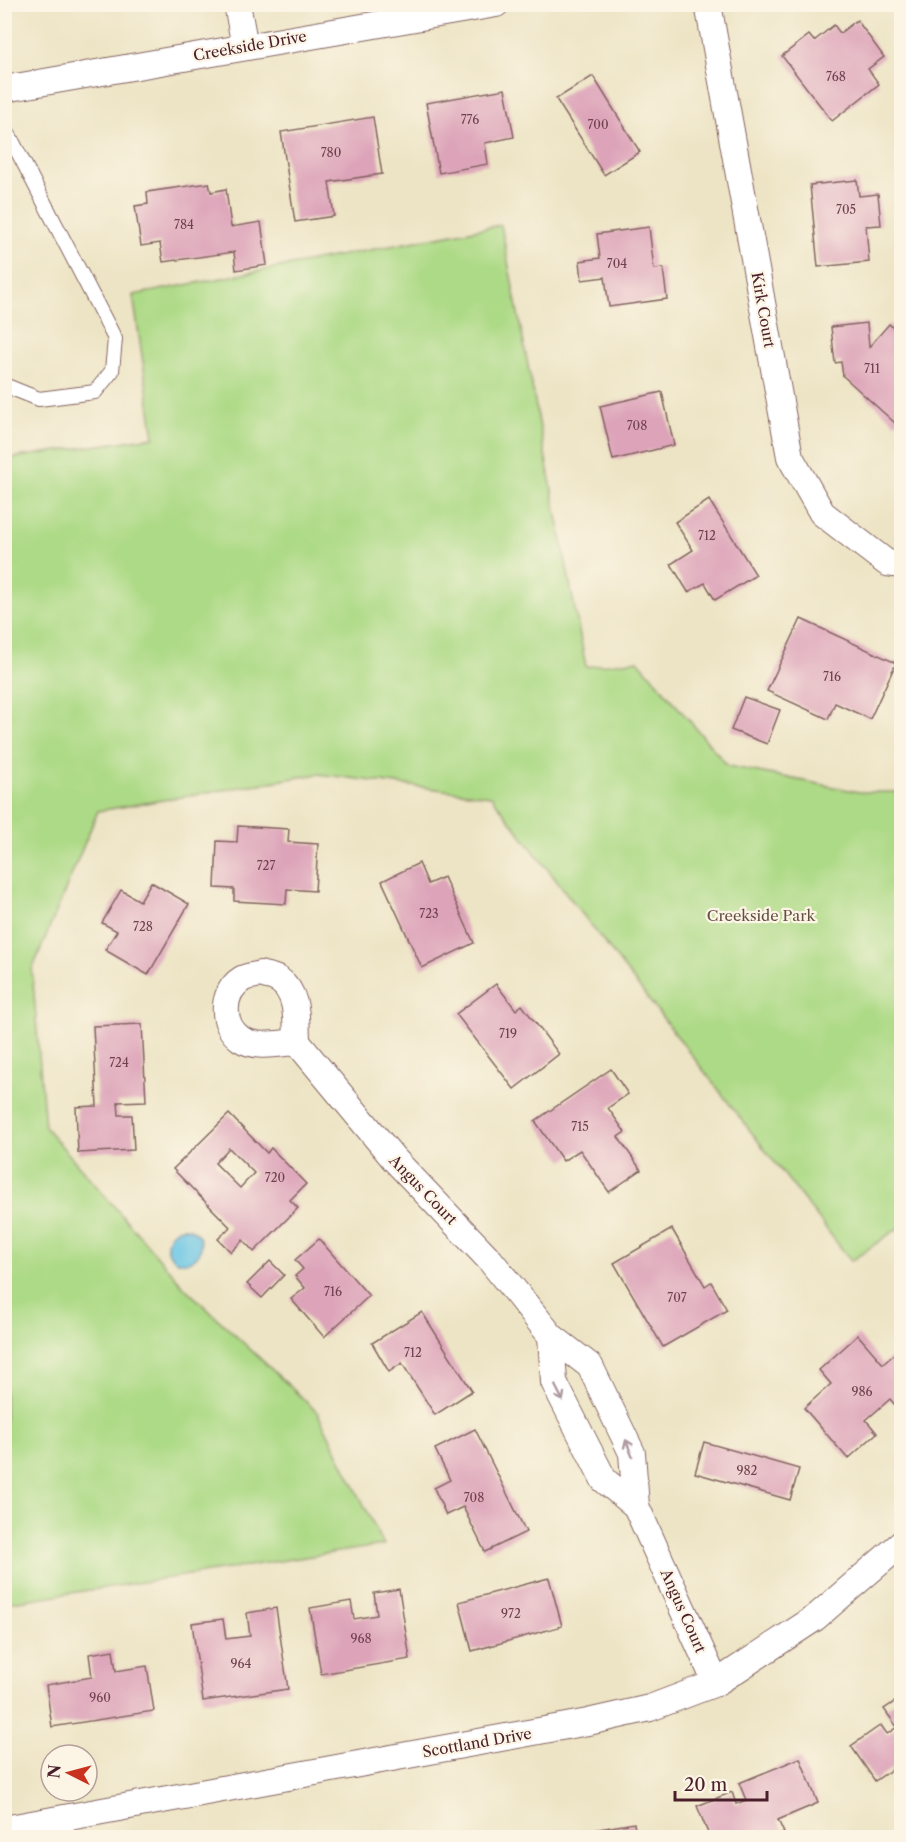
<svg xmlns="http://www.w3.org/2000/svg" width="906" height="1842" viewBox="0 0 906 1842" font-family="'Libre Caslon Text',serif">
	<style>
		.green { fill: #adda86; stroke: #7c7c58; stroke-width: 1.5 }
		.water { fill: #67c5e5; stroke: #587288; stroke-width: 1.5 }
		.building { fill: #dda4b9; fill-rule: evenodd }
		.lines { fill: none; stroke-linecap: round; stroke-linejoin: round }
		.lane-casing { stroke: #836461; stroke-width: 16 }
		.street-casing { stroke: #836461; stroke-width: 28 }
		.lane { stroke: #fff; stroke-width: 14 }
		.street { stroke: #fff; stroke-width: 26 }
		.oneway { stroke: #ae9aa0 }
		.labels { text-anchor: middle; stroke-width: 4.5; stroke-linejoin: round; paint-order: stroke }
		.number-label { font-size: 12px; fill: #6f404e }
		.street-label { font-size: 15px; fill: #4a1f2b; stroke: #fcf5e5 }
		.park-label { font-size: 15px; fill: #634e42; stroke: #fcf5e5 }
	</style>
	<rect width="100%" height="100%" fill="#fcf5e5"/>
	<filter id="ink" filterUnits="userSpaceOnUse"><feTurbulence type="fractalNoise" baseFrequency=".0167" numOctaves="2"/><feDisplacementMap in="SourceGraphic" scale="12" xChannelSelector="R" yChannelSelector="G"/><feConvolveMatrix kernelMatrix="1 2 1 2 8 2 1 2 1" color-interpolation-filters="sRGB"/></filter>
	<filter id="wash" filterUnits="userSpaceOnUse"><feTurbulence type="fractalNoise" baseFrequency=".008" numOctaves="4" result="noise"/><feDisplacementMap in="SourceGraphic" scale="24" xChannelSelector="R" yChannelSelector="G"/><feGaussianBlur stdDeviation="1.35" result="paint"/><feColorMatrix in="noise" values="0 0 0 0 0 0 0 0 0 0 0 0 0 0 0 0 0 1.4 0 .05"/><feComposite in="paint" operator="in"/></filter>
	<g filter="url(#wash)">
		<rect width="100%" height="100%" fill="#ede4c5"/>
		<polygon class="green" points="501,225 586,667 638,660 728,766 859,792 901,792 901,1226 851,1261 491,796 318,774 98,811 32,970 45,1127 185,1288 317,1412 384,1545 5,1603 5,459 154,437 133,295"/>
		<circle class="water" cx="184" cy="1245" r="17"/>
		<g id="blocks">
			<g class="building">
				<polygon points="857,20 884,57 868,69 879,84 832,121 782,56 809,35 814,41 834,25 840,33"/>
				<polygon points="593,76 640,152 604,175 556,99"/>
				<polygon points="505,89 514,137 485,143 488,164 439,173 426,103"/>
				<polygon points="373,117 382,174 329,182 334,216 295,222 281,132"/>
				<polygon points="857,180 859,196 878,194 881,225 866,226 869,262 818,267 810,185"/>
				<polygon points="209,183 211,192 226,189 231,227 261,222 267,265 236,270 234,252 163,262 160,243 141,246 135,206 148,204 147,192"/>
				<polygon points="649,227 654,269 663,268 667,299 609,307 605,277 582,280 580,261 600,258 597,234"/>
				<polygon points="867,323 869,347 889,324 902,336 902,417 895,423 843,376 841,362 835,363 831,327"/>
				<polygon points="662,392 674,445 613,460 600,406"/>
				<polygon points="709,500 756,575 715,600 705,583 688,592 671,564 693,550 675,522"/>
				<polygon points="801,619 896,663 870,719 835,703 828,719 767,691"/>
				<polygon points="744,697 780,710 767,744 731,730"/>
				<polygon points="238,826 289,829 288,842 318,844 315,891 287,889 286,904 234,901 234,889 215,888 217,841 237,842"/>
				<polygon points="419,863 428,884 444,877 474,943 422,968 382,881"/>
				<polygon points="151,882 189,904 148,975 105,950 117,931 102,923 121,890 140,901"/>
				<polygon points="496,984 516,1010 522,1005 559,1054 514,1089 456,1014"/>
				<polygon points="142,1024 146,1101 118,1102 119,1115 132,1115 134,1150 78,1153 76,1107 97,1106 93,1026"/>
				<polygon points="611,1069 628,1094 608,1108 625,1132 618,1137 641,1170 609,1192 580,1150 563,1161 535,1121"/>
				<path d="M229,1114L267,1153L271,1148L306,1184L290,1200L298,1208L254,1252L243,1240L231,1252L218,1239L230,1227L173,1169ZM229,1148L254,1173L240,1188L215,1163Z"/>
				<polygon points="672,1229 705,1286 711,1282 727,1310 663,1347 614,1263"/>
				<polygon points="319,1239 369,1296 324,1337 291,1299 305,1288 295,1276 303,1269 295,1260"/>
				<polygon points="270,1261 284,1275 262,1298 247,1284"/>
				<polygon points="422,1312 472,1391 435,1415 402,1363 389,1372 372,1343"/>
				<polygon points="858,1335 883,1364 897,1352 902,1358 902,1413 890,1399 866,1420 877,1433 848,1459 804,1408 831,1384 819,1370"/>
				<polygon points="475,1429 526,1532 485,1552 463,1507 446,1515 434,1488 450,1480 435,1449"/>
				<polygon points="704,1442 799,1469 790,1500 695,1473"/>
				<polygon points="549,1578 562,1626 472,1651 459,1602"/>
				<polygon points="399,1589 410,1659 321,1674 310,1608 351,1601 354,1619 377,1615 374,1593"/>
				<polygon points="276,1608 288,1689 203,1701 192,1623 223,1619 226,1639 250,1636 247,1613"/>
				<polygon points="113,1650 116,1671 147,1666 154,1711 52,1727 46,1685 92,1677 89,1654"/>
				<polygon points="4,1679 7,1679 11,1715 4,1716"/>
				<polygon points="902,1697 902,1762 875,1781 851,1746 881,1725 887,1734 897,1727 884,1709"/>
				<polygon points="800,1758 818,1803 778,1820 784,1833 774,1838 710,1838 697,1806 732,1792 736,1804 746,1800 739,1783"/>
				<polygon points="634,1823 636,1838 558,1838 558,1836"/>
			</g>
		</g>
	</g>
	<g filter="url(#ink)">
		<use href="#blocks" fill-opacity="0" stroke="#836461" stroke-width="1.5"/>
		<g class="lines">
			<g class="lane-casing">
				<polyline id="lane" points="4,121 6,129 115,339 112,371 95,392 39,399 4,385"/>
			</g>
			<g class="street-casing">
				<g id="street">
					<polyline points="237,4 245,47"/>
					<polyline points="708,4 790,457 822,513 887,563 902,565"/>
					<polyline points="4,89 496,4"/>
					<path d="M260,974C266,976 274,977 279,980C299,994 296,1021 297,1042C280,1043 256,1049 241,1039C220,1025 221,992 242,979C247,976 255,976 260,974Z"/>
					<polyline points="297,1042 394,1159 490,1260 551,1336 590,1366 632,1453 636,1506 716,1683"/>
					<polyline points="551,1336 554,1382 604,1480 636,1506"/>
					<polyline points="4,1829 588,1722 650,1708 716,1683 815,1618 902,1543"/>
				</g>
			</g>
			<use href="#lane" class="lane"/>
			<use href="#street" class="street"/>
		</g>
		<defs><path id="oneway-shaft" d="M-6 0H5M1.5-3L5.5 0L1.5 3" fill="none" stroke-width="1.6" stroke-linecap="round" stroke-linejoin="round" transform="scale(1.5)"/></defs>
		<g class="oneway">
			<use href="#oneway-shaft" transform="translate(559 1393) rotate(63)"/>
			<use href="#oneway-shaft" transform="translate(629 1448) rotate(-111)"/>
		</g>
	</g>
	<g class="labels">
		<g class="number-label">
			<text x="836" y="81">768</text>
			<text x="470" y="124">776</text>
			<text x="598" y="129">700</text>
			<text x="331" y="157">780</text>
			<text x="846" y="214">705</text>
			<text x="184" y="229">784</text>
			<text x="617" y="268">704</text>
			<text x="872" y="373">711</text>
			<text x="637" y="430">708</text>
			<text x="707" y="540">712</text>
			<text x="832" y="681">716</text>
			<text x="266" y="870">727</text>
			<text x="429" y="918">723</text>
			<text x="143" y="931">728</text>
			<text x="508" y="1038">719</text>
			<text x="119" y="1067">724</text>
			<text x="580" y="1131">715</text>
			<text x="275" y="1182">720</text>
			<text x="333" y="1296">716</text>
			<text x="677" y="1302">707</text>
			<text x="413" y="1357">712</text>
			<text x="862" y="1396">986</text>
			<text x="747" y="1475">982</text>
			<text x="474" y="1502">708</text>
			<text x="511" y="1618">972</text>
			<text x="361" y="1643">968</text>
			<text x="241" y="1668">964</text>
			<text x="100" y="1702">960</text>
		</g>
		<g class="street-label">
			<text transform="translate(250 46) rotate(-10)" y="5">Creekside Drive</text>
			<text transform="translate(763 310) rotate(80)" y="5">Kirk Court</text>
			<text transform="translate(423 1190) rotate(46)" y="5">Angus Court</text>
			<text transform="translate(683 1611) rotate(66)" y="5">Angus Court</text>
			<text transform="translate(477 1743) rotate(-10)" y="5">Scottland Drive</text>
		</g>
		<g class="park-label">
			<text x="761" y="921">Creekside Park</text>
		</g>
	</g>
	<rect width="906" height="1842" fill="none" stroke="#fcf5e5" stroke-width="24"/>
	<g transform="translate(69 1773) rotate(276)"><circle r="28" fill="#fcf5e5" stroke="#b59f9b" stroke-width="1.5"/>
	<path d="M0-4.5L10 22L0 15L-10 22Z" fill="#c8321e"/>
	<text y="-9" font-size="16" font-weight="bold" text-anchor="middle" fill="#4a1f2b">N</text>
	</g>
	<path d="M675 1791v9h92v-9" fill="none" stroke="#4a1f2b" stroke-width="3"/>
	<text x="684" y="1791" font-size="18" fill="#4a1f2b" stroke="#fcf5e5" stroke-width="4.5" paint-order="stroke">20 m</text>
</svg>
